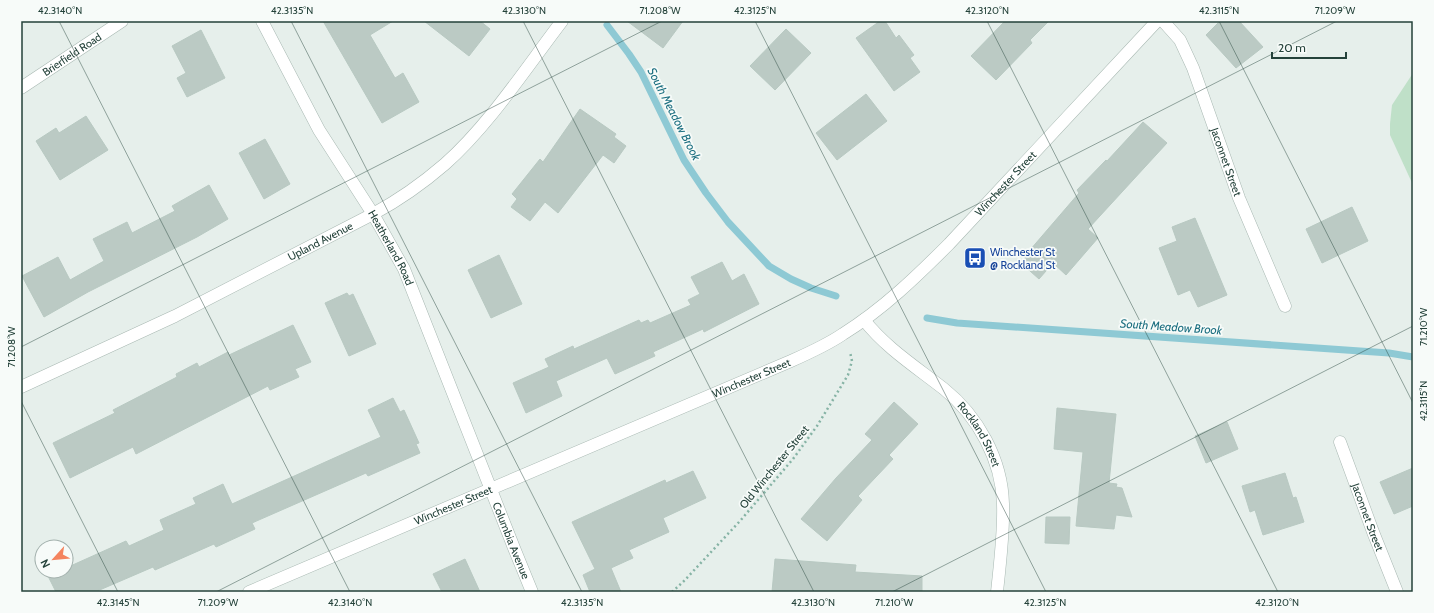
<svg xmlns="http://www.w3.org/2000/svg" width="1434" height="613" viewBox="0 0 1434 613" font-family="Cabin,sans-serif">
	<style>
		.green { fill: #bfe0c8 }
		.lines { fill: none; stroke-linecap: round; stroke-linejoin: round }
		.stream { stroke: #8ec9d4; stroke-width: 7 }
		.building { fill: #bbcac4; stroke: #b8c9c2 }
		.minor-casing { stroke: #a8b8b2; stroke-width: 13 }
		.tertiary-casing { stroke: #a8b8b2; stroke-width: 13 }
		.path { stroke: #86b3a5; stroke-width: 2.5; stroke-dasharray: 2 3; stroke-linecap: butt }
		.minor { stroke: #fff; stroke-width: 12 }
		.tertiary { stroke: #fff; stroke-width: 12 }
		.ticks { fill: none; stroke: #24423a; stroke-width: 1; stroke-opacity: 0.45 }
		.labels { text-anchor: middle; stroke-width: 3.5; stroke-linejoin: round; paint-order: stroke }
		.street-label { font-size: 11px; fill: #24423a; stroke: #f7fbf9 }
		.transit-label { font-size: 11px; fill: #164399; stroke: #f7fbf9; text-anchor: start }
		.water-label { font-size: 12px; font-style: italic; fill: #1c6f80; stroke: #f7fbf9 }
		.neatline { fill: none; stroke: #24423a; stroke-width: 1.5 }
		.ticks-label { font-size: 10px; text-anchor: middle; fill: #24423a }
	</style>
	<rect width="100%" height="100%" fill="#e6efeb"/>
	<polygon class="green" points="1413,73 1413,185 1390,135 1390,124 1392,105"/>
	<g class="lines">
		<g class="stream">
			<polyline points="607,25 629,54 641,72 684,160 706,193 728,222 769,266 791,279 811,288 836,296"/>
			<polyline points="927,318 957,323 1389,353 1413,357"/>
		</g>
	</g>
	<g class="building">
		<polygon points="323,21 393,21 370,35 395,78 403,73 419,102 382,123"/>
		<polygon points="424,21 480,21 490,29 469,56"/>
		<polygon points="627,21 683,21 663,48"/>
		<polygon points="880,21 885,21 896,38 899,35 914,55 910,58 920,72 894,91 856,38"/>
		<polygon points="1005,21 1049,21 1030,40 1032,43 996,80 971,56"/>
		<polygon points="1220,21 1239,21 1263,47 1236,68 1206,35"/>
		<polygon points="786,29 811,53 775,90 750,66"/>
		<polygon points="201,30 225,78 187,97 177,78 186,73 172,46"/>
		<polygon points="866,94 887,121 837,160 816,133"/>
		<polygon points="580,109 616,134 614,137 626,146 614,163 603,155 558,213 545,202 530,221 511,207 517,199 512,194 540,159 543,162"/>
		<polygon points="86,116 108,150 60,180 36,141 56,128 59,133"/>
		<polygon points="1143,122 1167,143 1088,229 1098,238 1066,275 1053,263 1039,279 1021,263 1031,250 1030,250 1079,193 1077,190 1106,160 1107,161"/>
		<polygon points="265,139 290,184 264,199 239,153"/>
		<polygon points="209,185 228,219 197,237 88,292 44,317 22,276 58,257 70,280 104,261 93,239 127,222 132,233 175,211 172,206"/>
		<polygon points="1352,207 1368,241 1322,263 1306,229"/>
		<polygon points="1195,218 1227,295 1198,307 1190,290 1178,295 1159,248 1177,241 1172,227"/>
		<polygon points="499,255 522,304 491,318 468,270"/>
		<polygon points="722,262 732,281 744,274 759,304 704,332 703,329 653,352 655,356 615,374 607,358 556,381 562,396 526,413 513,383 549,367 545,359 573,346 574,349 639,320 641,323 648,320 650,323 691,305 688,300 700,294 691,277"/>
		<polygon points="347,293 349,296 353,294 376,344 349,356 325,303"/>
		<polygon points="293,325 311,362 295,369 299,377 270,390 268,386 136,454 133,447 70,478 53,443 115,413 113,410 177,377 176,374 197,363 199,367 228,352 229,355"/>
		<polygon points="393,398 400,412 404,410 419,443 416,444 420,453 368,476 366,473 252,523 255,529 216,547 214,544 155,570 153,567 95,592 56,592 48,576 60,571 66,571 66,568 126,541 129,546 164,530 160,520 196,504 193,498 223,484 232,504 381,437 368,410"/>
		<polygon points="894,402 918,424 889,455 893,459 858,496 862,500 827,541 801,519 836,478 872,440 865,434"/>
		<polygon points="1057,408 1116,414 1109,483 1117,484 1116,487 1122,488 1132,517 1116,515 1114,529 1076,526 1083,452 1054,449"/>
		<polygon points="1227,422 1238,449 1206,463 1195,436"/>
		<polygon points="1413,468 1413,506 1394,514 1380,482"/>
		<polygon points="693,471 706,498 663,518 669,532 629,550 633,558 611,568 621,592 590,592 583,575 595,569 572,522 665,480 666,483"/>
		<polygon points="1285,473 1293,498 1296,497 1304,522 1263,535 1255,510 1250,512 1242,486"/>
		<polygon points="1046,517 1070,517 1069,544 1045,543"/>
		<polygon points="465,559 480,592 442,592 433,574"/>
		<polygon points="775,559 856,565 855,572 922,576 922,592 772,592"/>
	</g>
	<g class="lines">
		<g class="minor-casing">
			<g id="minor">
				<path id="s1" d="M262,21L319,130L373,214L404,269L514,548L532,592"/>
				<path id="s2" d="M1163,21L1180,40L1193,68L1239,198L1285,306"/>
				<path id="s3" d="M21,88L122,21"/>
				<path id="s4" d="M864,320C886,348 916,367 944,389C978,416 1002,460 1003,504C1004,533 1000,563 997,592"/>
				<path id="s5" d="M21,387L175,316L373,214C399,200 423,183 445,164C489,125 526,68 562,21"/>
				<path id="s6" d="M1340,442L1373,532L1397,592"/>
			</g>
		</g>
		<g class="tertiary-casing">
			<g id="tertiary">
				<path id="s7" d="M249,592L791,361C809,353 827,345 843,334C883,309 916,277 949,244L1157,21"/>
			</g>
		</g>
		<polyline class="path" points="672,592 684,581 740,521 793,459 817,426 848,375 852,361 850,352"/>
		<use href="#minor" class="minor"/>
		<use href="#tertiary" class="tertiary"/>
	</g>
	<path class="ticks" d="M59,21L350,592M291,21L582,592M523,21L814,592M755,21L1046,592M987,21L1278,592M1219,21L1413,403M21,347L662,21M21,401L118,592M216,592L1337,21M892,592L1413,326"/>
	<defs>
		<g id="bus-square" transform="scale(1.15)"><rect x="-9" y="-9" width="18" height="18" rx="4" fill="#1a4fb4" stroke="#f7fbf9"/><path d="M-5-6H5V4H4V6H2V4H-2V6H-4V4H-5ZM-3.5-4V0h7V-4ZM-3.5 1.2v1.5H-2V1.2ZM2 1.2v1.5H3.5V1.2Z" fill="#fff"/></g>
	</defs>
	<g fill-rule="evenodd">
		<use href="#bus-square" x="975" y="258"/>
	</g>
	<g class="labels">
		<g class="street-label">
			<text dy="4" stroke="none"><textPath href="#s3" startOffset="61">Brierfield Road</textPath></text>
			<text dy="4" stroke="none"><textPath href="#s2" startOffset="156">Jaconnet Street</textPath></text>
			<text dy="4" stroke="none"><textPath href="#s7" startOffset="870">Winchester Street</textPath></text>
			<text dy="4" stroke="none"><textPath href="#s5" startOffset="333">Upland Avenue</textPath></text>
			<text dy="4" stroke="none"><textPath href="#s1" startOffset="261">Heatherland Road</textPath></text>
			<text dy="4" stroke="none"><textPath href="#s7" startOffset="546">Winchester Street</textPath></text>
			<text dy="4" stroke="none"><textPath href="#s4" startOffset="164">Rockland Street</textPath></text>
			<text transform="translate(774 467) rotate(-51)" y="4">Old Winchester Street</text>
			<text dy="4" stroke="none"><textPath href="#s7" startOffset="222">Winchester Street</textPath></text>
			<text dy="4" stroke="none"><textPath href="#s6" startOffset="80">Jaconnet Street</textPath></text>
			<text dy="4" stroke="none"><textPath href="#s1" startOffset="578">Columbia Avenue</textPath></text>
		</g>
		<g class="transit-label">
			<text x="990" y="256">Winchester St<tspan x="990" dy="13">@ Rockland St</tspan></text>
		</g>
		<g class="water-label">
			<text transform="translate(674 114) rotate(63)" y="4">South Meadow Brook</text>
			<text transform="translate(1171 327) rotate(4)" y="4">South Meadow Brook</text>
		</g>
	</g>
	<rect width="1434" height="613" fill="none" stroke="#f7fbf9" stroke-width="44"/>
	<g transform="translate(54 559) rotate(243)"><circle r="19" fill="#f7fbf9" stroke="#a3b1ad"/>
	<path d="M0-3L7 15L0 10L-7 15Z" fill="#f4845f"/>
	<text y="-6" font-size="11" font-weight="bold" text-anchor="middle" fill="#24423a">N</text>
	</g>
	<path d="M1272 52v6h74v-6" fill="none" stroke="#24423a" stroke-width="2"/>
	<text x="1278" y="52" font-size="12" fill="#24423a" stroke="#f7fbf9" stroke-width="3" paint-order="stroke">20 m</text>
	<rect x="22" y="22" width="1390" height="569" class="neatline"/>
	<g class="ticks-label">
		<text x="60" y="14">42.3140°N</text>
		<text x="292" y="14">42.3135°N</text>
		<text x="524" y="14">42.3130°N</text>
		<text x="660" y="14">71.208°W</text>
		<text x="755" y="14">42.3125°N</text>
		<text x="987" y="14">42.3120°N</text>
		<text x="1219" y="14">42.3115°N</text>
		<text x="1335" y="14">71.209°W</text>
		<text transform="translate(1423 327) rotate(-90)" y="4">71.210°W</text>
		<text transform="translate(11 347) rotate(-90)" y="4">71.208°W</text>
		<text transform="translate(1423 401) rotate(-90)" y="4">42.3115°N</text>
		<text x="118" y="606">42.3145°N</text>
		<text x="218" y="606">71.209°W</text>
		<text x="350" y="606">42.3140°N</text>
		<text x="582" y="606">42.3135°N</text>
		<text x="813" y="606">42.3130°N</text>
		<text x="894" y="606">71.210°W</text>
		<text x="1045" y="606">42.3125°N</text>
		<text x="1277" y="606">42.3120°N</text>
	</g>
</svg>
